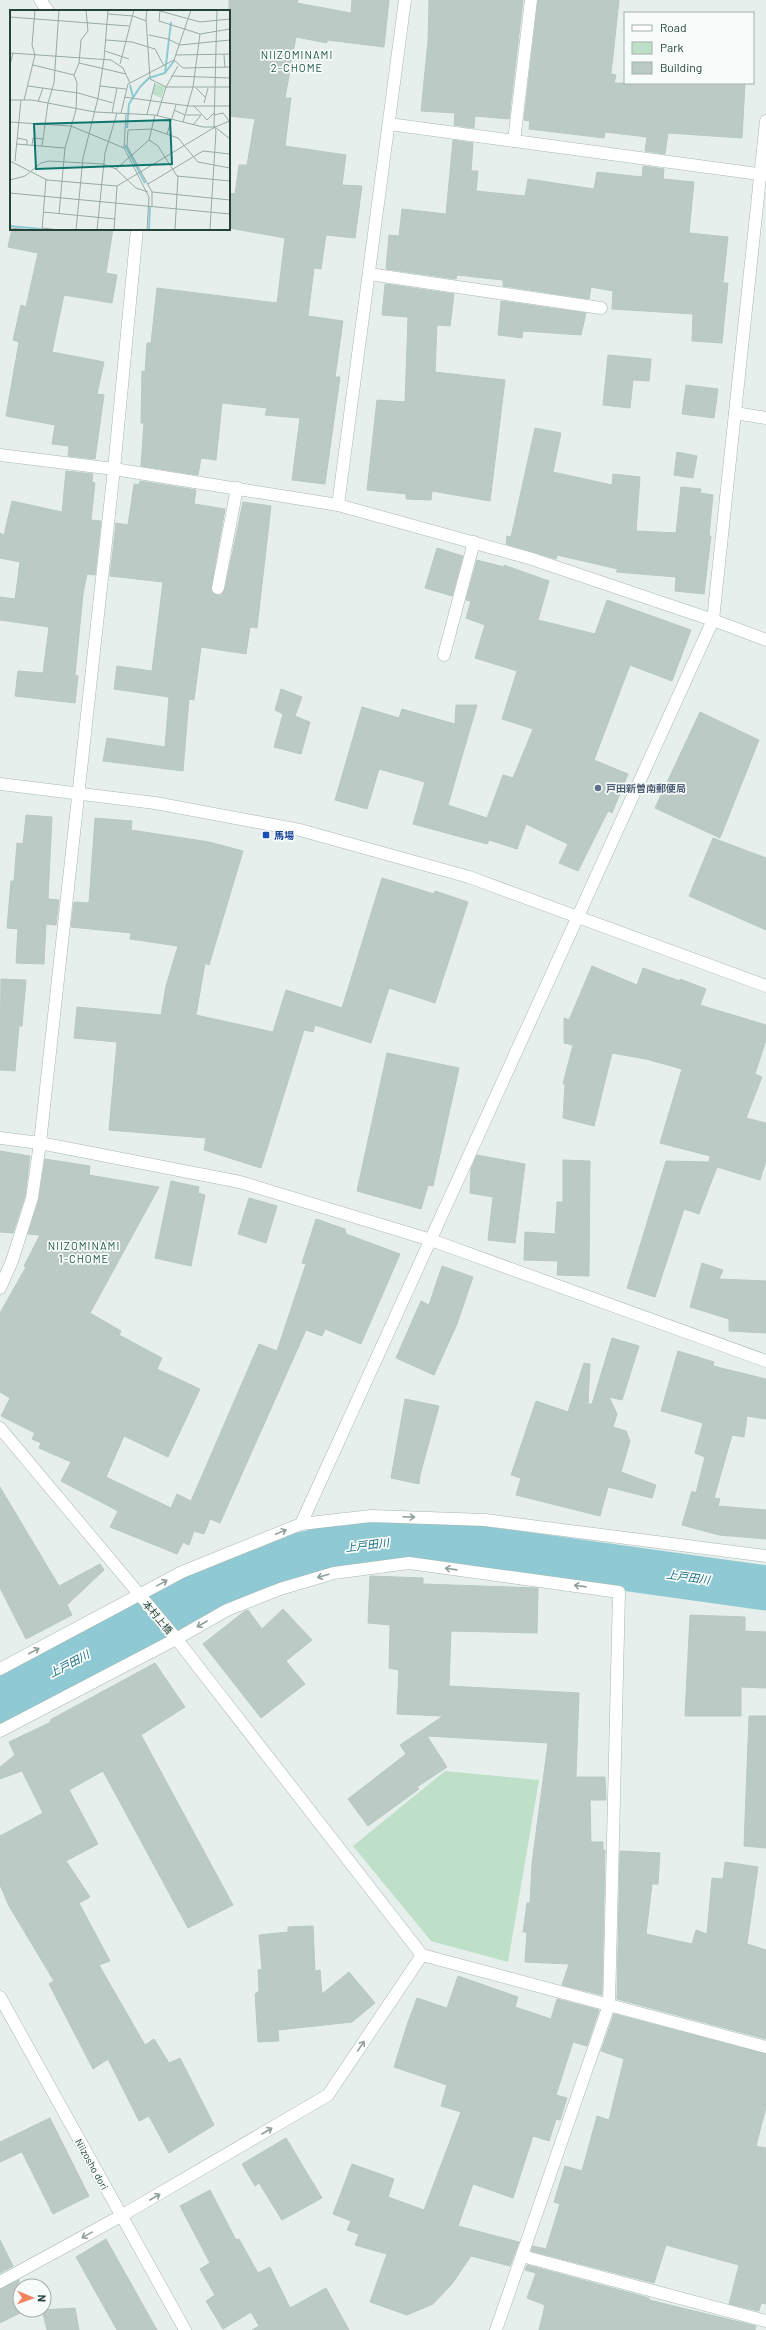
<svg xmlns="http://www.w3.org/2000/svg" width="766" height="2330" viewBox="0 0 766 2330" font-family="Barlow,'Noto Sans JP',sans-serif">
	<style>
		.green { fill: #bfe0c8 }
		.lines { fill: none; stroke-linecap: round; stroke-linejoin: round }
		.river { stroke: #8ec9d4; stroke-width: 45 }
		.building { fill: #bbcac4; stroke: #b8c9c2 }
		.service-casing { stroke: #a8b8b2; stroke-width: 13 }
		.minor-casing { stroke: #a8b8b2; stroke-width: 13 }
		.tertiary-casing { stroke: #a8b8b2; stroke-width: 13 }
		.service { stroke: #fff; stroke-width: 12 }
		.minor { stroke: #fff; stroke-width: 12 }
		.tertiary { stroke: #fff; stroke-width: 12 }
		.oneway { stroke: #92a09c }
		.service-dot { fill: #5c6f8a; stroke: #f7fbf9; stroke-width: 1.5 }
		.transit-dot { fill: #1a4fb4; stroke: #f7fbf9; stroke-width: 1.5 }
		.labels { text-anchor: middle; stroke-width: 3.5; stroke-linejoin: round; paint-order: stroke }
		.service-label { font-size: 10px; font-weight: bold; fill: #4e5e75; stroke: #f7fbf9; text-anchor: start }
		.transit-label { font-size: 10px; font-weight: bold; fill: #164399; stroke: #f7fbf9; text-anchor: start }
		.street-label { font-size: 10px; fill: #24423a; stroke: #f7fbf9 }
		.neighbourhood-label { font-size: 11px; letter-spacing: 1px; fill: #1f5548; stroke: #f7fbf9 }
		.water-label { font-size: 11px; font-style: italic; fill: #1c6f80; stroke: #f7fbf9 }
		.inset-river { fill: none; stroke: #8ec9d4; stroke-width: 2 }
		.inset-road { fill: none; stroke: #98aaa4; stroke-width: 1 }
		.view { fill: #0f766e; fill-opacity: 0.15; stroke: #0f766e; stroke-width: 2 }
		.inset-edge { fill: none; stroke: #24423a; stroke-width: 2 }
	</style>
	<rect width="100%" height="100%" fill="#e6efeb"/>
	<polygon class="green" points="445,1771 539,1780 508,1962 431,1941 353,1846"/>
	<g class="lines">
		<polyline class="river" points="0,1701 221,1583 279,1560 322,1550 414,1539 766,1588"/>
	</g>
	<g class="building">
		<polygon points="229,0 298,0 297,3 351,13 352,0 389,0 384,47 327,40 327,43 296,37 285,98 291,98 285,146 346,155 342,185 362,186 355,238 326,235 321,269 314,268 308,316 343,321 335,377 340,377 325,484 292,480 300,418 265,415 267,408 222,403 216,460 201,458 198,475 141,466 144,423 141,423 142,371 145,372 147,343 151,343 157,288 277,303 285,238 229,228 229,193 235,194 239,165 247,165 255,119 229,116 229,52 232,28 229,28"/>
		<polygon points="429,0 523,0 509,119 475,116 474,128 454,125 455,113 421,111 428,41"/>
		<polygon points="538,0 619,0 611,74 616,75 614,83 745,83 742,138 668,133 665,154 645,151 647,137 605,132 604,138 529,129 530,121 524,120"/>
		<polygon points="453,140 473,143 471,171 478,171 476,191 525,196 528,179 594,189 597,172 642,177 643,166 664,169 663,179 694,182 689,233 728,237 723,283 728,283 722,343 692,341 693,314 612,309 613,291 591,287 589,299 503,286 503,280 457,275 456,279 386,269 389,235 399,236 402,209 446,214"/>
		<polygon points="12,229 113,229 106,273 117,275 112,303 64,295 52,352 104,362 97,394 104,395 95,459 68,456 69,446 52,444 55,425 6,416 19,342 13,340 21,305 26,307 38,253 8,247"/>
		<polygon points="385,284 454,294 450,326 437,325 435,372 505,380 490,501 432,491 431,500 406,499 406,494 367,490 377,400 405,402 408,317 382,315"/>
		<polygon points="501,301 586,313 581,335 523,331 522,338 498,335"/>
		<polygon points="608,355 651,359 649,381 633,380 630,408 603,405"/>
		<polygon points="686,385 718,389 714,418 682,414"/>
		<polygon points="535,428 561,433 553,472 612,485 613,474 640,477 636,531 676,533 681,487 701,489 700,493 713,495 709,536 711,536 704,594 675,591 676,577 616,572 618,569 557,555 556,559 506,544 507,536 511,537"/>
		<polygon points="677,452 697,456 693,478 674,475"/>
		<polygon points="66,471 93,474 92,482 95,483 91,520 101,521 95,575 87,574 83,594 75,675 78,676 75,703 15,696 18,671 43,673 49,627 0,620 0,597 15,599 20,562 0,558 0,533 4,535 12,501 62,512"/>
		<polygon points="140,481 196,490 194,504 225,509 211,587 211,591 216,595 221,595 225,589 243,502 271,506 257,628 250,627 246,654 201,647 194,700 189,699 183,771 103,761 107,738 165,747 169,697 114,689 117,666 152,671 163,582 110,576 116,523 128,525 134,484 139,485"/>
		<polygon points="437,548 463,556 452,596 425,588"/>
		<polygon points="477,560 504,567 504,565 549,581 538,620 595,634 607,600 691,630 672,681 630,665 594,760 628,774 612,813 608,811 578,871 559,863 568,844 526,824 517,849 489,840 487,844 413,824 425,782 379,769 367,809 335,800 362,707 399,718 402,709 455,724 456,705 477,705 448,805 487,818 503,775 513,778 533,729 502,719 517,671 475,658 485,625 466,618 471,601 466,600"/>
		<polygon points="281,689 302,697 295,716 310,722 301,754 274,747 283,714 275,710"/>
		<polygon points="700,712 759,740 720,838 655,808"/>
		<polygon points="26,815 52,817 48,899 59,900 56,925 46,924 44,964 16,963 18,929 7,928 11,881 14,881 17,843 23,844"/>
		<polygon points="95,818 132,821 131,830 209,842 243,851 209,965 205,963 196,1015 273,1032 286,990 342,1008 382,878 434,894 435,891 468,902 435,1003 389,988 371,1043 315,1025 313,1032 304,1030 261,1168 204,1150 206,1138 109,1130 117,1042 74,1038 77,1007 161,1015 166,986 178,946 130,939 131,933 71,927 74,902 89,903"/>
		<polygon points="713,838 766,858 766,930 689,896"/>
		<polygon points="592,966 637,985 643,968 680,981 680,979 706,989 700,1005 766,1025 766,1040 755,1074 762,1077 746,1118 766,1123 766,1161 760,1180 717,1167 699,1214 684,1209 655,1297 627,1288 666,1161 709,1162 710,1156 660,1143 682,1069 646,1059 612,1053 594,1126 563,1118 565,1084 563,1084 573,1045 564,1043 564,1018 569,1020"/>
		<polygon points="1,979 26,980 22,1026 19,1026 15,1071 0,1070"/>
		<polygon points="387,1053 459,1068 433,1186 428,1185 421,1209 357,1191"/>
		<polygon points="0,1151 30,1156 25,1196 13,1233 0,1232"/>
		<polygon points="477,1155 525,1164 515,1243 488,1240 493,1197 470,1193 471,1169"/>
		<polygon points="45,1159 90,1166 89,1175 159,1187 90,1313 121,1331 119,1335 162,1358 157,1369 200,1389 168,1457 124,1436 106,1477 171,1508 177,1494 191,1501 259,1344 277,1351 306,1264 302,1263 316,1219 345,1229 346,1234 400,1254 361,1344 325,1329 322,1336 306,1330 220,1523 210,1519 204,1534 194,1531 189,1545 183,1542 177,1554 110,1527 118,1511 61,1481 71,1462 39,1448 41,1443 32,1439 35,1433 1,1416 10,1398 0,1392 0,1313 26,1267 24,1266 40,1235 28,1234 39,1199"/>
		<polygon points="563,1160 590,1161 589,1276 557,1275 558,1261 524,1260 525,1232 555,1234 557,1202 563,1202"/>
		<polygon points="171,1181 199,1187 198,1193 205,1195 191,1266 155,1258"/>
		<polygon points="249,1198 277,1206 266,1243 238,1234"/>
		<polygon points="702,1263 723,1270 719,1279 766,1281 766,1333 729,1331 729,1319 690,1307"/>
		<polygon points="442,1266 473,1277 457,1324 434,1375 396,1358 421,1301 429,1305"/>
		<polygon points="612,1338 639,1346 622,1400 609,1397 617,1414 613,1427 626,1431 630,1441 621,1472 656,1485 652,1498 608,1487 600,1516 516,1495 521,1478 511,1475 536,1401 568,1412 584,1363 590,1364 588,1404 592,1404"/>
		<polygon points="678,1351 714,1362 713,1366 766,1379 766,1419 747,1416 744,1437 732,1435 714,1498 720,1499 718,1506 766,1510 766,1539 719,1535 682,1525 692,1491 696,1493 705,1457 695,1453 703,1423 661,1411"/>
		<polygon points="405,1399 439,1406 420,1475 419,1484 391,1478"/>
		<polygon points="0,1487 59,1586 100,1564 104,1570 67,1605 72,1615 26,1639 0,1588"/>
		<polygon points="370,1576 423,1578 423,1584 538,1588 537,1633 451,1631 449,1686 579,1693 576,1777 605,1777 606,1800 590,1800 591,1842 603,1842 603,1850 605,1850 602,1995 562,1985 569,1964 525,1962 527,1932 523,1932 527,1903 530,1903 532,1863 548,1743 427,1736 447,1767 417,1787 419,1789 368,1826 348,1799 406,1754 400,1745 443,1716 397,1714 399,1670 389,1668 390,1625 368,1623"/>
		<polygon points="283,1609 312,1640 286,1661 305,1684 261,1718 203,1644 245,1611 248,1610 262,1629"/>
		<polygon points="690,1615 745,1617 745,1631 766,1632 766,1688 741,1687 741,1716 685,1716"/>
		<polygon points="155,1663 185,1707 141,1735 233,1905 188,1928 103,1771 69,1790 98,1844 66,1861 90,1897 79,1903 110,1961 99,1965 145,2045 154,2039 169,2063 180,2058 214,2125 169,2153 149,2116 139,2121 108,2059 93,2069 49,1984 54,1981 9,1906 0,1885 0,1836 43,1813 22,1771 0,1779 0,1767 15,1755 9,1742 51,1722 50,1720"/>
		<polygon points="749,1716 766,1716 766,1848 744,1846"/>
		<polygon points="620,1851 660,1853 658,1884 652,1884 646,1934 692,1944 696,1930 707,1934 712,1878 723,1879 725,1862 758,1867 747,1944 766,1950 766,2039 617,1999"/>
		<polygon points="313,1926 315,1971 320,1970 322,1994 349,1972 375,2003 352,2022 278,2030 279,2041 258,2042 255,1994 259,1991 258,1970 262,1969 259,1935 288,1932 288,1927"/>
		<polygon points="458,1976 518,1997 515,2007 551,2019 557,1999 599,2010 587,2046 573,2042 556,2095 567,2098 560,2120 556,2119 549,2141 533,2136 513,2198 473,2184 458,2226 519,2242 510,2266 471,2256 452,2284 433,2304 407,2315 370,2302 387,2254 355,2245 359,2234 347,2230 351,2221 333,2214 352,2164 394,2179 388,2197 424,2210 461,2112 441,2106 447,2085 394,2067 407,2025 417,1998 447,2008"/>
		<polygon points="614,2014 766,2054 766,2107 756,2146 766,2148 766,2304 761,2303 759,2311 729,2304 739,2265 666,2245 654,2283 531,2251 533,2246 546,2249 560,2204 554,2202 565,2166 582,2171 597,2116 609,2120 624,2059 601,2051"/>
		<polygon points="50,2118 89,2196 53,2214 22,2152 0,2162 0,2142"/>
		<polygon points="286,2138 322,2198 282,2220 259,2183 255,2186 242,2164"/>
		<polygon points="210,2190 236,2240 239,2239 258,2273 270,2267 290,2308 326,2288 349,2330 252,2330 259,2326 251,2312 223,2329 206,2301 215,2295 200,2269 210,2263 180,2206"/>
		<polygon points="106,2239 157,2330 117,2330 76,2257"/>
		<polygon points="0,2240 13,2266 0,2273"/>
		<polygon points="527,2265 649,2298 649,2300 756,2326 755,2330 539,2330 545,2305 527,2298 536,2273 525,2270"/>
		<polygon points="19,2280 20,2313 0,2323 0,2289"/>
		<polygon points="75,2308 79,2330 47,2330 42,2310"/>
	</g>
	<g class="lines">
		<g class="service-casing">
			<g id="service">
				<polyline points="369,274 601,308"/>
				<polyline points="735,413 766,418"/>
				<polyline points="218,588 237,488"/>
				<polyline points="444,655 474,542"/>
			</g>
		</g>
		<g class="minor-casing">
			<g id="minor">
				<polyline points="40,0 48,11"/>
				<polyline points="389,124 766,175"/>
				<polyline points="514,141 531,0"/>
				<polyline points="0,455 114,469 338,505 529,558 713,620 766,640"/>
				<polyline points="338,505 405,0"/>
				<polyline points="0,1138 40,1143 240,1182 431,1240 766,1361"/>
				<polyline points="0,1288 12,1261 32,1198 40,1143 114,469 137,229"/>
				<polyline points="0,1428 175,1637 422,1955 766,2047"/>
				<polyline points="301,1524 713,620 766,121"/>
				<polyline points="0,1669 182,1572 301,1524 371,1516 485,1520 766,1556"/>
				<polyline points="0,1731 176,1639 227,1610 280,1589 334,1573 409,1563 619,1592 609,2005 496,2330"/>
				<polyline points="522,2256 766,2321"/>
				<polyline points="0,2282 121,2216 328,2095 422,1955"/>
			</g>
		</g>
		<g class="tertiary-casing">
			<g id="tertiary">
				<polyline points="0,784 155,803 300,830 469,877 766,986"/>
				<polyline points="0,1997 185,2330"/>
			</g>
		</g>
		<use href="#service" class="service"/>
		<use href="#minor" class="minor"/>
		<use href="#tertiary" class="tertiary"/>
	</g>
	<defs><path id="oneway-shaft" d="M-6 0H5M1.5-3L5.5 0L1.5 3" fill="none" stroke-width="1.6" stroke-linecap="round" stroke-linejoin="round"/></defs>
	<g class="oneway">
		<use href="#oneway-shaft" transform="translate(409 1517) rotate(2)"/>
		<use href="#oneway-shaft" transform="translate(281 1532) rotate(-22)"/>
		<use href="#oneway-shaft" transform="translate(451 1569) rotate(-172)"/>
		<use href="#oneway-shaft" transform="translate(323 1576) rotate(164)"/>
		<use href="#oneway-shaft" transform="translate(162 1583) rotate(-29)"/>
		<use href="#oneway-shaft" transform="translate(580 1586) rotate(-172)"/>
		<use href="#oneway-shaft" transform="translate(202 1624) rotate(150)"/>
		<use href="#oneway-shaft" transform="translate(34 1651) rotate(-28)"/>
		<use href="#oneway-shaft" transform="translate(361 2046) rotate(-56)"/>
		<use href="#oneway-shaft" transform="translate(267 2131) rotate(-30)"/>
		<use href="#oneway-shaft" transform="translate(155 2197) rotate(-30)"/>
		<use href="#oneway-shaft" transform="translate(87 2235) rotate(151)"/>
	</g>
	<circle class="service-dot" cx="598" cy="788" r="4"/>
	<rect class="transit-dot" x="262" y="831" width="8" height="8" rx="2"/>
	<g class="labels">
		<g class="service-label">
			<text x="606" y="792">戸田新曽南郵便局</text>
		</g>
		<g class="transit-label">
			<text x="274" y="839">馬場</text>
		</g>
		<g class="street-label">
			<text transform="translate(158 1617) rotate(50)" y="4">本村上橋</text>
			<text transform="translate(92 2164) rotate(61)" y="4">Niizosho dori</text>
		</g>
		<g class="neighbourhood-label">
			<text x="297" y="59">NIIZOMINAMI<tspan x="297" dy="13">2-CHOME</tspan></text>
			<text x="84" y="1250">NIIZOMINAMI<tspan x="84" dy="13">1-CHOME</tspan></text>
		</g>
		<g class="water-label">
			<text transform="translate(367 1545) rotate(-7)" y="4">上戸田川</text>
			<text transform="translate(688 1577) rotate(8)" y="4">上戸田川</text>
			<text transform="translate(69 1664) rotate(-28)" y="4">上戸田川</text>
		</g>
	</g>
	<g transform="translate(10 10)">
		<rect width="220" height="220" fill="#e6efeb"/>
		<path d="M146,74L155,77L151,88L142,84Z" fill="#bfe0c8"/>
		<path class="inset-river" d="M155,63L164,51M120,75L123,87M117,118L119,94L130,77L139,68L155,63L161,12M115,135L135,173M0,216L31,219M139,220L140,196"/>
		<path class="inset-road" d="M137,0L136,8L140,69L156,77H220M150,0L149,11L190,24L220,19M150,1L190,12L220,9M98,4L123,6L136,11M0,7L119,16M139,25L158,29L170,35L220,30M96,30L122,32L145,39L154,56M95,41L119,49M0,43L101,50L113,58L120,73M166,45L220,44M214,45L215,58M164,50L173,58L220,57M69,53L116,64M110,54L124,0M0,55L3,43M23,55L64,65L67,73L66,100L55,138L49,204M64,65L69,53L71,30L78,21L76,0M161,66L220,68M18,76L68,83L103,93M90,76L116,79M186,78L196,88M114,87L179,96H220M0,90H22L85,102L145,105L193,117H205L220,111M14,90L25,45L22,35L25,0M28,92L33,78M194,93L198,78M184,96L197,110L204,103M164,100L175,105M102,103L107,78M111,103L118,74L164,50L181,0M116,103L114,138L139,187L137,220M137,104L145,73M176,105H191M204,105L213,103L219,111M147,106L156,77L168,56M0,112L61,116L114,138M173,112L183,77L190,24M183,115L191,105M205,117L220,129M157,124L166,95M7,128L17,130V135M139,130L148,136L167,166L220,171M6,134L55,138M22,135L23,128L33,129M32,136L38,93L44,73L49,0M0,151L37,170L107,176L205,117M5,151L11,90M106,159L139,130L145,105M0,170L15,166L31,153L39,151L93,154L106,159L126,178L138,182M138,174L193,141L220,144M142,182L220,190M0,183L220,204M142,196V182L117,136L118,120L142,119L168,128L188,152L220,158M33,202L105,209M201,202L206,121L204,115L207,0M0,218L22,220M32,218L50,220M32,220L36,169M66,220L73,148L88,88L94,49L98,0M87,220L95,143L107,103M104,220L107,176M165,220L168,166M200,220L201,202"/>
		<path class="view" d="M160,110L162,154L26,159L24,114Z"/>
		<rect width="220" height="220" class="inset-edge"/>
	</g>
	<rect x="624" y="12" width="130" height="72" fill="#f7fbf9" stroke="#a3b1ad"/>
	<rect x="632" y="25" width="20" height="6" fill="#ffffff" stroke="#a3b1ad"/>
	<text x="660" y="32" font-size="12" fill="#24423a">Road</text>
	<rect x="632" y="42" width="20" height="12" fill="#bfe0c8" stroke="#a3b1ad"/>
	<text x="660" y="52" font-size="12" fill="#24423a">Park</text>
	<rect x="632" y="62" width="20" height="12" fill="#bbcac4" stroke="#a3b1ad"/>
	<text x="660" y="72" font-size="12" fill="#24423a">Building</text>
	<g transform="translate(32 2298) rotate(92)"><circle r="19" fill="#f7fbf9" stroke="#a3b1ad"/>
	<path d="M0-3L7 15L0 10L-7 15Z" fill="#f4845f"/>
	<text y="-6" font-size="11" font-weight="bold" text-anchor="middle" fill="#24423a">N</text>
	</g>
</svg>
